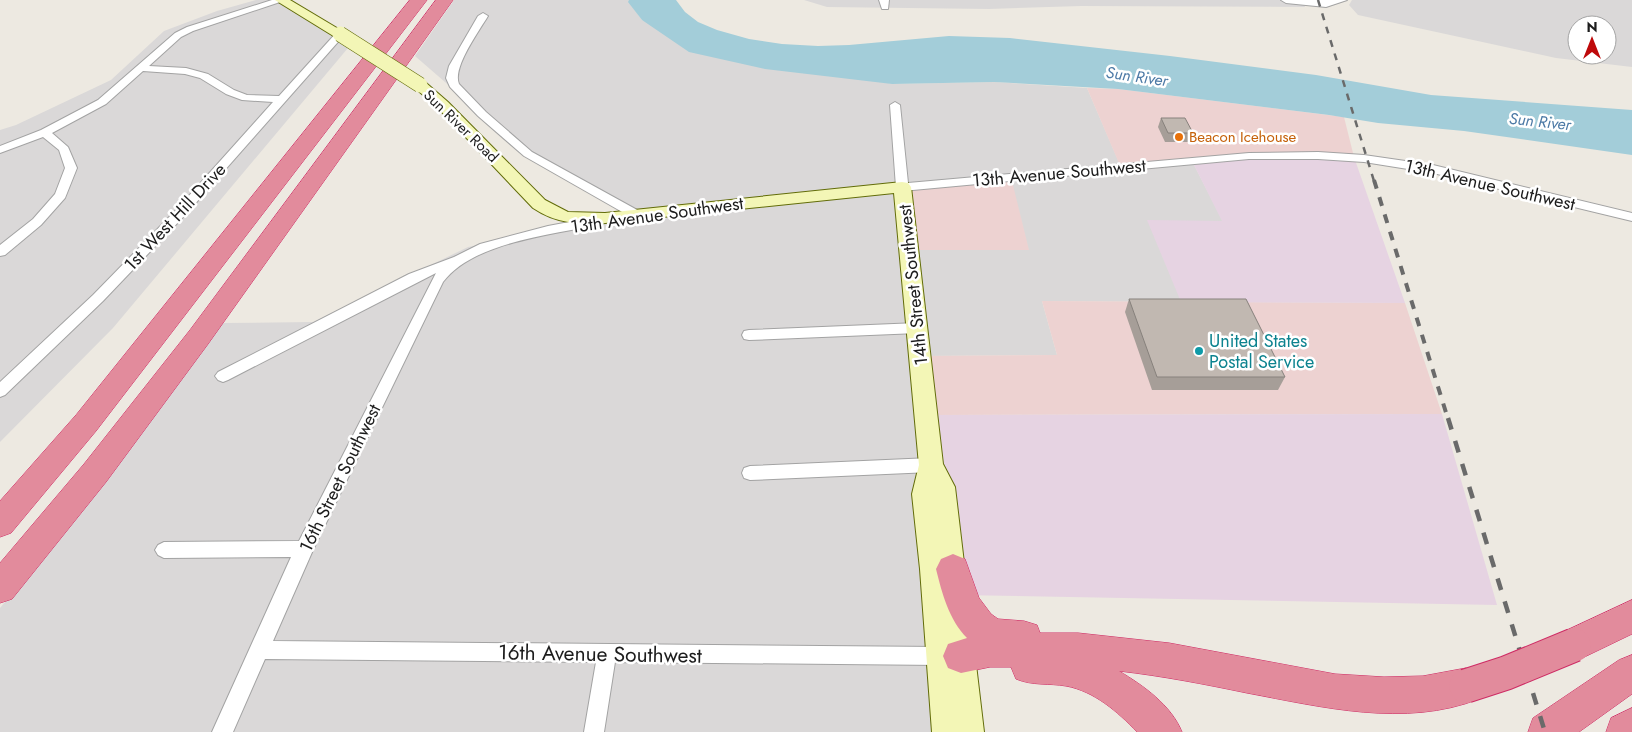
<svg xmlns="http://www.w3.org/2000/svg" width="1632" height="732" viewBox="0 0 1632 732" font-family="Jost,sans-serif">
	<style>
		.residential { fill: #dad8d8; fill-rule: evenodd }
		.commercial { fill: #edd2d1 }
		.industrial { fill: #e6d3e2 }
		.water { fill: #a3cdd9 }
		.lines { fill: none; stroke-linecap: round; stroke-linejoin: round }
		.street-casing { stroke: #a3a3a3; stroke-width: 2 }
		.secondary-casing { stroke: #626c09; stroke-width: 2 }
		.highway-casing { stroke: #ce2b64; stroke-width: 1 }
		.street { fill: #fff; fill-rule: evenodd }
		.secondary { fill: #f3f6b6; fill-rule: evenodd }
		.highway { fill: #e28b9c; fill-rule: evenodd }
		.rail-far2 { stroke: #6a6a6a; stroke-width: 2.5; stroke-dasharray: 7 7; stroke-linecap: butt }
		.rail-far1 { stroke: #6a6a6a; stroke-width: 4; stroke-dasharray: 9 9; stroke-linecap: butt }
		.rail { stroke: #6a6a6a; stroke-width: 4.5; stroke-dasharray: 12 12; stroke-linecap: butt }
		.secondary-bridge-casing { stroke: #626c09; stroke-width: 16; stroke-linecap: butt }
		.highway-bridge-casing { stroke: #ce2b64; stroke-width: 35; stroke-linecap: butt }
		.secondary-bridge { stroke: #f3f6b6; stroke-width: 15 }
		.highway-bridge { stroke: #e28b9c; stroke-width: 33 }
		.wall { fill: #a69e98 }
		.building { fill: #c1b8b1; stroke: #87817c }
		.food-dot { fill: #e8710a; stroke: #fff; stroke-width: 2 }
		.culture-dot { fill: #0f9aa8; stroke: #fff; stroke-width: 2 }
		.labels { text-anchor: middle; stroke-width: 5; stroke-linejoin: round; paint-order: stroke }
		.far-street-label { font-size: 15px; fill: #1c1c1c; stroke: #fff }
		.far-food-label { font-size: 15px; fill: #c56008; stroke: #fff; text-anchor: start }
		.far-water-label { font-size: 16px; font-style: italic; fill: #4d7aa6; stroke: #fff }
		.street-label { font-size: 18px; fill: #1c1c1c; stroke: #fff }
		.culture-label { font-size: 18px; fill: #0d838f; stroke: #fff; text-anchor: start }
		.near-street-label { font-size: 21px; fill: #1c1c1c; stroke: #fff }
	</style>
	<rect width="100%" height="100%" fill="#ede9e1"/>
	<g class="residential">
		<polygon points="256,0 281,0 353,42 113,328 0,442 0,130 16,125 111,80 164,31 217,11"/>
		<polygon points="454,0 629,0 629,2 642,20 892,84 994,82 1087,88 1121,167 1192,161 1223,221 1181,302 1042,301 1057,355 921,356 945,732 0,732 0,608 92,498 222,323 313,322 468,247 634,214 528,154 415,56"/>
		<polygon points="804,0 1302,0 1305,7 1081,6 989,9 827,7"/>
		<path d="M1352,0H1632V67L1556,58L1358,15L1349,5ZM1577,25H1607V55H1577Z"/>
	</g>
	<g class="commercial">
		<polygon points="1087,88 1118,89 1344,117 1354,157 1339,155 1121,168"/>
		<polygon points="1011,177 1029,250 909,250 902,187"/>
		<polygon points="1042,301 1405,303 1442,414 926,415 921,356 1057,355"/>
	</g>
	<g class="industrial">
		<polygon points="1249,156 1354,157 1405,303 1181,302 1147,220 1222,221 1192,161"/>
		<polygon points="1442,414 1497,605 959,595 926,415"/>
	</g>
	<polygon class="water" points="629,0 676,0 685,12 698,22 717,30 749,39 782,44 818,46 849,45 949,36 1010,38 1170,56 1316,75 1431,95 1632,110 1632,155 1464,131 1378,123 1329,115 1118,89 994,82 892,84 765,69 689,52 642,20 628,2"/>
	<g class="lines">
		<g class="street-casing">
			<g id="street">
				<polygon points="272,0 286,0 193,31 181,37 149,66 186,68 208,74 234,90 247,95 279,96 337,32 340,31 345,34 186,214 103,301 5,395 0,397 0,382 93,295 178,208 273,102 242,100 226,94 200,78 185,74 143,71 106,104 52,133 68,147 77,168 65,198 41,225 5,255 0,256 0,245 33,219 55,194 65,168 59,150 43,137 0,153 0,146 41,130 98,100 175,33 187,27"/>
				<polygon points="879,0 889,0 888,9 882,9"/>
				<polygon points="1281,0 1347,0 1326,7 1286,3"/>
				<path d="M483,13L488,16C479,31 452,68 459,84L486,112L532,152L639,211L641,214L639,217H631L524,156L478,116L450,87L446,78L449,66L478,16Z"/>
				<polygon points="895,102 900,105 908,183 1249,153 1318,152 1364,155 1433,165 1632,213 1632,221 1433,173 1364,162 1318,159 1249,159 902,191 896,187 890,105"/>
				<path d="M601,216L605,217L607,220L605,223C557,235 475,240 443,282L313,550L273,641L940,647L947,649L950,656L947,663L940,665L615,662L604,732H584L596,662L265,659L233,732H212L291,557L164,558L158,555L155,550L158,545L164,542L299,541L436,273L228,380L223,382L218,380L215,376L218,372L409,274L454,257L480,244L548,226Z"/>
				<polygon points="918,323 923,324 925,328 923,332 918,333 749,340 744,339 742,335 744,331 749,330"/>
				<polygon points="931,458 937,460 939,465 937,470 931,472 750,480 744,478 742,473 744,468 750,466"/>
			</g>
		</g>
		<g class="secondary-casing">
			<g id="secondary">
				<polygon points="275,0 290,0 347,34 345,37 335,37"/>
				<path d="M420,81L425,82L448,102L545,200L568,212L605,213L902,182L908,183L911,187L943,464L955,487L984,732H932L920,569L912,494L919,465L894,193L605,223C578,225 555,223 533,208L438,108L415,88L413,85L415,82Z"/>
			</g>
		</g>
		<g class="highway-casing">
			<g id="highway">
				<polygon points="410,0 427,0 96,431 11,533 0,537 0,501 76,415"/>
				<polygon points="436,0 453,0 208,344 106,482 12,599 0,603 0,563 84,464 190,330"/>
				<path d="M953,554L965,559L979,598L991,614L998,619L1024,621L1037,625L1040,633H1078L1169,643L1335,674L1384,677L1423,676L1466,668L1479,673L1484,686L1479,699C1405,728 1322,707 1247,693C1204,684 1162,676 1119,671C1144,686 1171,705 1182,732H1137C1118,712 1094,691 1066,686C1049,683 1033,686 1016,679L1011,667H990L961,673L948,668L943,656L948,644L967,638C949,620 942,593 936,569L941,559Z"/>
				<polygon points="1632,600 1632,634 1574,662 1561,657 1556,645 1561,633"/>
				<polygon points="1632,655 1632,694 1579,732 1528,732 1533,718 1619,660"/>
				<polygon points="1632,708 1632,732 1606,732 1611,718"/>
			</g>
		</g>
		<use href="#street" class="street"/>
		<use href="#secondary" class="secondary"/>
		<use href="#highway" class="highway"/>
		<polyline class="rail-far2" points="1318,0 1374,181"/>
		<polyline class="rail-far1" points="1374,180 1448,419"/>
		<polyline class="rail" points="1448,418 1545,732"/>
		<g class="secondary-bridge-casing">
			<polyline id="secondary-bridge" points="340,34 420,85"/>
		</g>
		<g class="highway-bridge-casing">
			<polyline id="highway-bridge" points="1466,686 1506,673 1574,645"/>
		</g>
		<use href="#secondary-bridge" class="secondary-bridge"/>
		<use href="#highway-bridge" class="highway-bridge"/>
	</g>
	<g class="wall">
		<polygon points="1161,118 1193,133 1190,142 1165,142 1158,127"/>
		<polygon points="1129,299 1285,377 1278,390 1152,390 1125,312"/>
	</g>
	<g class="building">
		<polygon points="1161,118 1185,118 1193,133 1168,133"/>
		<polygon points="1129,299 1246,299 1285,377 1157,377"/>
	</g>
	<circle class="food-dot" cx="1179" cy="137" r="5"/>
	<circle class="culture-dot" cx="1199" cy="351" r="5"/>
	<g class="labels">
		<g class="far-street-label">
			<text transform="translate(461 126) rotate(44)" y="5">Sun River Road</text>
		</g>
		<g class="far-food-label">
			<text x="1189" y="142">Beacon Icehouse</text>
		</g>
		<g class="far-water-label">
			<text transform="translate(1137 76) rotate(8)" y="6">Sun River</text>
			<text transform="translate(1540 121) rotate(6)" y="6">Sun River</text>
		</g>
		<g class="street-label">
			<text transform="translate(1059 173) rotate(-5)" y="6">13th Avenue Southwest</text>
			<text transform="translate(1490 185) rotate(13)" y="6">13th Avenue Southwest</text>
			<text transform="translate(657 215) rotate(-8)" y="6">13th Avenue Southwest</text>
			<text transform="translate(175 217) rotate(-47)" y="6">1st West Hill Drive</text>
			<text transform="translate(913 285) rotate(-96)" y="6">14th Street Southwest</text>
			<text transform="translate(340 478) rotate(-64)" y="6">16th Street Southwest</text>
		</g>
		<g class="culture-label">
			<text x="1209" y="347">United States<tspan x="1209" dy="21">Postal Service</tspan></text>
		</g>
		<g class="near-street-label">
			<text transform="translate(600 654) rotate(1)" y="7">16th Avenue Southwest</text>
		</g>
	</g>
	<g transform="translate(1592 40)"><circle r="24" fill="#ffffff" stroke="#a4a4a4"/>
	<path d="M0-4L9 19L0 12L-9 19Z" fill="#be090a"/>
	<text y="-8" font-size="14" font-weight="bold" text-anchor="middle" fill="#1c1c1c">N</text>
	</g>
</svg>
